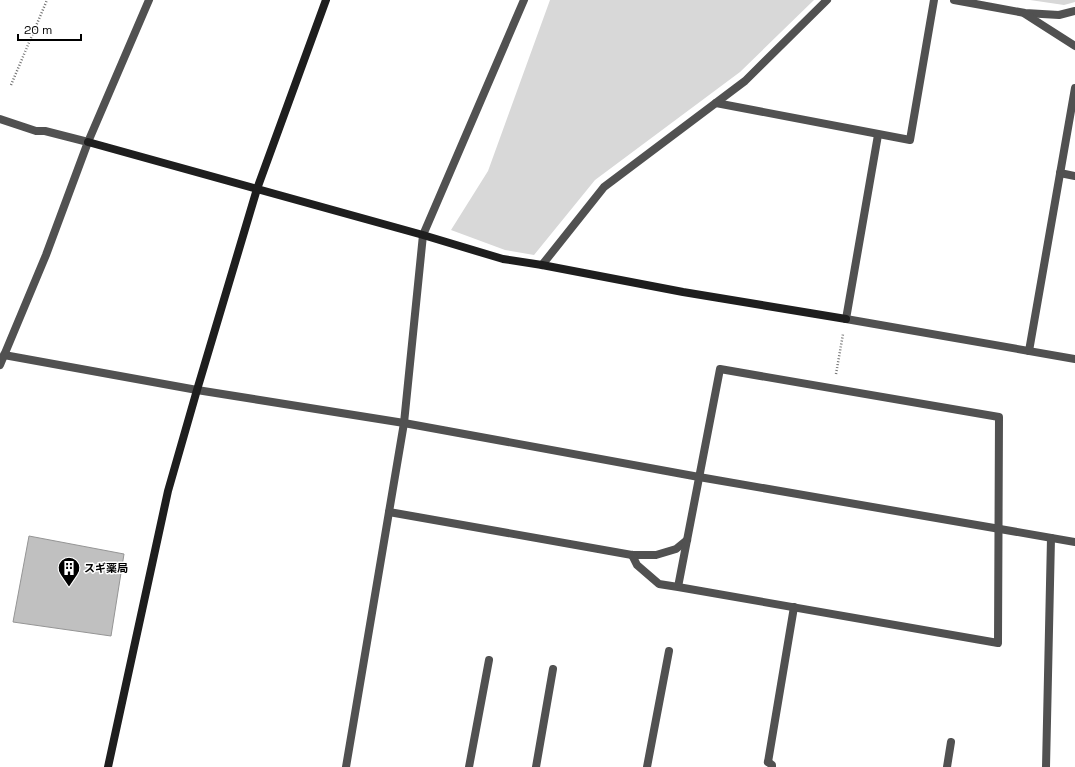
<svg xmlns="http://www.w3.org/2000/svg" width="1075" height="767" viewBox="0 0 1075 767" font-family="'Space Grotesk','Noto Sans JP',sans-serif">
	<style>
		.green { fill: #d8d8d8 }
		.building { fill: #c0c0c0; stroke: #959595 }
		.lines { fill: none; stroke-linecap: round; stroke-linejoin: round }
		.path { stroke: #737373; stroke-width: 2.5; stroke-dasharray: 1 2; stroke-linecap: butt }
		.lane { stroke: #515151; stroke-width: 8 }
		.street { stroke: #515151; stroke-width: 8 }
		.secondary { stroke: #1e1e1e; stroke-width: 8 }
		.labels { text-anchor: middle; stroke-width: 3; stroke-linejoin: round; paint-order: stroke }
		.poi-label { font-size: 11px; font-weight: bold; fill: #000; stroke: #fff; text-anchor: start }
	</style>
	<rect width="100%" height="100%" fill="#fff"/>
	<g class="green">
		<polygon points="550,0 814,0 740,72 595,180 534,255 505,250 451,230 488,171"/>
		<polygon points="1030,0 1075,0 1075,2 1064,5"/>
	</g>
	<polygon class="building" points="29,536 124,554 111,636 13,622"/>
	<g class="lines">
		<g class="path">
			<polyline points="11,85 47,0"/>
			<polyline points="836,374 843,334"/>
		</g>
		<g class="lane">
			<polyline points="1060,173 1075,176"/>
			<polyline points="846,319 878,135"/>
			<polyline points="4,355 197,390 404,423 699,477"/>
			<polyline points="768,762 794,607"/>
			<polyline points="647,767 669,651"/>
		</g>
		<g class="street">
			<polyline points="954,0 1025,13 1059,15 1075,11"/>
			<polyline points="1025,14 1075,46"/>
			<polyline points="716,103 910,140 934,0"/>
			<polyline points="0,119 36,131 45,131 88,142"/>
			<polyline points="542,265 604,187 745,81 827,0"/>
			<polyline points="846,319 1075,359"/>
			<polyline points="1029,351 1075,88"/>
			<polyline points="0,365 46,255 88,142 149,0"/>
			<polyline points="699,477 1075,542"/>
			<polyline points="389,512 632,555 656,555 676,549 687,540"/>
			<polyline points="632,555 637,565 659,584 678,587 998,643 999,417 720,369 678,587"/>
			<polyline points="768,762 772,765 772,767"/>
			<polyline points="346,767 404,423 423,235 524,0"/>
			<polyline points="469,767 489,660"/>
			<polyline points="536,767 553,669"/>
			<polyline points="947,767 951,742"/>
			<polyline points="1046,767 1051,538"/>
		</g>
		<g class="secondary">
			<polyline points="88,142 423,235 503,259 542,265 683,292 846,319"/>
			<polyline points="108,767 168,491 197,390 257,189 326,0"/>
		</g>
	</g>
	<defs>
		<g id="building-pin" transform="scale(1.15)"><path d="M0 17L-7.5 6A9.5 9.5 0 1 1 7.5 6Z" fill="#000" stroke="#fff"/><path d="M-4-6H4V6H1V3H-1V6H-4ZM-2.5-4.3h1.7v1.8h-1.7ZM.8-4.3h1.7v1.8H.8ZM-2.5-1h1.7V.8h-1.7ZM.8-1h1.7V.8H.8Z" fill="#fff"/></g>
	</defs>
	<g fill-rule="evenodd">
		<use href="#building-pin" x="69" y="568"/>
	</g>
	<g class="labels">
		<g class="poi-label">
			<text x="84" y="572">スギ薬局</text>
		</g>
	</g>
	<path d="M18 34v6h63v-6" fill="none" stroke="#000000" stroke-width="2"/>
	<text x="24" y="34" font-size="12" fill="#000000" stroke="#ffffff" stroke-width="3" paint-order="stroke">20 m</text>
</svg>
